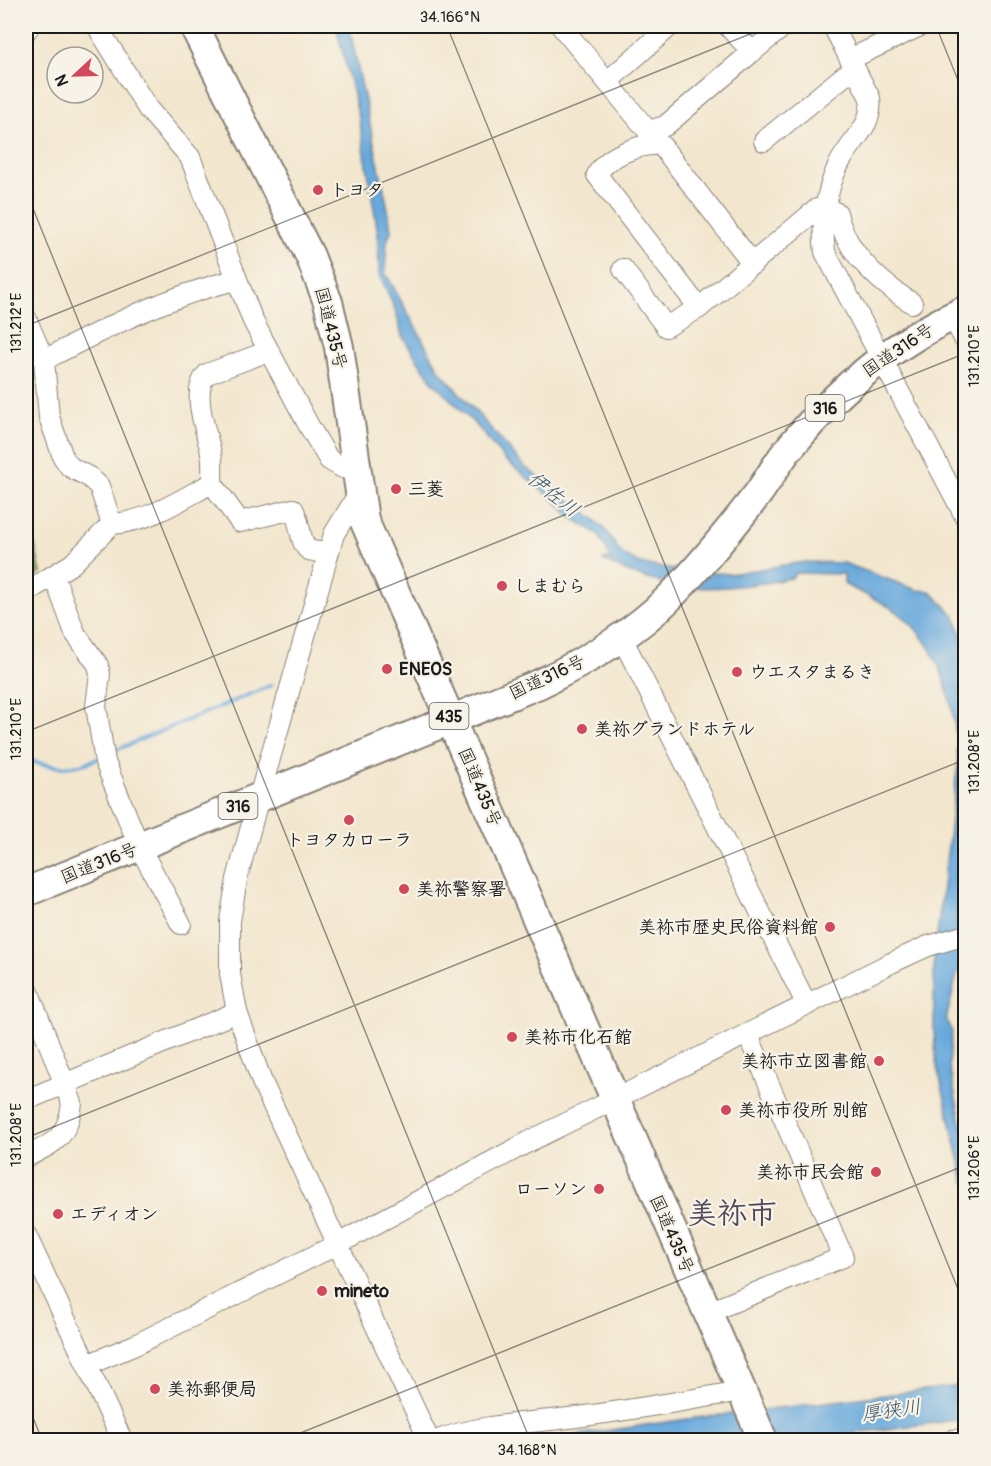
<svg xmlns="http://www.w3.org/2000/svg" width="991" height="1466" viewBox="0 0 991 1466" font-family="Pangolin,'Klee One',sans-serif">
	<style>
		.forest { fill: #8eab5d; stroke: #55643c; stroke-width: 1.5 }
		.water { fill: #68a9dc; stroke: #42627c; stroke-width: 1.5 }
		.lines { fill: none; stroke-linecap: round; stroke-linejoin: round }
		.stream { stroke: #68a9dc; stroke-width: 4 }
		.minor-casing { stroke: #888175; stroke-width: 22 }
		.highway-casing { stroke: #888175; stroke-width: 32 }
		.minor { stroke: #fff; stroke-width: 20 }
		.highway { stroke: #fff; stroke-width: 28 }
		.ticks { fill: none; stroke: #1c1c1c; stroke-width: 1.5; stroke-opacity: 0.45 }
		.poi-dot { fill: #d1495b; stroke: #f7f3e8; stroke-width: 2 }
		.labels { text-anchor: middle; stroke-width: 4.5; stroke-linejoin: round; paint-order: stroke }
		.shield { fill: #f7f3e8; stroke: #5e5c59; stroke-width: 1.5 }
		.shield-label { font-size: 16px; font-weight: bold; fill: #1c1c1c }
		.poi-label { font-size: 18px; font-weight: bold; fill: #1c1c1c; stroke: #f7f3e8; text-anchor: start }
		.street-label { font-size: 18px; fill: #1c1c1c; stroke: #f7f3e8 }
		.water-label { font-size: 20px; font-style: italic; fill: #3a5469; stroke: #f7f3e8 }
		.town-label { font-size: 30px; font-weight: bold; fill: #514959; stroke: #f7f3e8 }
		.neatline { fill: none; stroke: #1c1c1c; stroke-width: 2 }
		.ticks-label { font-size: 15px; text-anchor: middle; fill: #1c1c1c }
	</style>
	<rect width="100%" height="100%" fill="#f7f3e8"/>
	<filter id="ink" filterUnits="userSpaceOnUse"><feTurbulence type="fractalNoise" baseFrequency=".0167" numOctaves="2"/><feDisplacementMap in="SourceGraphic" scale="12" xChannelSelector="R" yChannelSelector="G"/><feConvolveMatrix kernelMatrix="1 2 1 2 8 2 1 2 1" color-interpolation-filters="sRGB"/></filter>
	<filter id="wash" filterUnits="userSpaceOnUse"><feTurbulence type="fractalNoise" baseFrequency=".008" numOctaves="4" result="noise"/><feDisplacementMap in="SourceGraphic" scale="24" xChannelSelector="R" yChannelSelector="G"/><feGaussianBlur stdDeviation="1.35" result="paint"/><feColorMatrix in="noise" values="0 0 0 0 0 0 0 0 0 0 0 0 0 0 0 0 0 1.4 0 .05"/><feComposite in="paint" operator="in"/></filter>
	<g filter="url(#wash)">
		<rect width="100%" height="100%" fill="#f3e6ce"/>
		<polygon class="forest" points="26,506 41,573 26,583"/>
		<g class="water">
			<path d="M336,26H349L388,209L391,231L387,241L385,272L440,371L525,467L592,517L607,532L619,551L637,563L669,569L730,574L804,562L844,563L917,590L930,591L954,615L966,645V926L962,954L946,1020L952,1032L949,1066L965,1139V1183L936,1062L934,1029V959L958,764C956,712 944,650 901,615C885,602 862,594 844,584V574L795,573L792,578C721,592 668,595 603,560L611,559L598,534L569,516L559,504L505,460L478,427L431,380L402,336L395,309L379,274L378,234L359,118Z"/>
			<polygon points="965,1385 965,1419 800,1440 544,1440 680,1420"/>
		</g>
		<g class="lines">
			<g class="stream">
				<polyline points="109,753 272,685"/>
				<path d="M26,760C54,767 69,771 97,759"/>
			</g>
		</g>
	</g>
	<g filter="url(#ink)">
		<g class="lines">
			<g class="minor-casing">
				<g id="minor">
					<polyline points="97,26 148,109 190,157 253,321 309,426 329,460 343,468 356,470"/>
					<polyline points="561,26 648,131 665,126 752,52"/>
					<polyline points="728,26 752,52 784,26"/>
					<path d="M833,26L870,98C874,126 851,140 839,164C826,190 821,223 825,252L966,518"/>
					<polyline points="26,31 29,26"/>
					<polyline points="850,59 920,26"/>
					<polyline points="608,81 670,26"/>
					<polyline points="764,141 844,76 856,71"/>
					<path d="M623,269L666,327L699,308L817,209L826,208L837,213C846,253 879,282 912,303"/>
					<path d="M699,308L597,175C606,156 640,143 661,145L753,264"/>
					<polyline points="952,316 966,342"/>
					<polyline points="26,318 44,360 49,417 63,457 70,467 89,477 99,486 112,524"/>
					<path d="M44,360C106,328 167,296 235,280"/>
					<path d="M212,483C212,473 213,463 211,453C207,433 190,391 207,374L269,351"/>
					<polyline points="359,493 334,534 259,797 237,879 230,921 230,974 237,1012 262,1082 429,1440"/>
					<polyline points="54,576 75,633 98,665 100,674 96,706 105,762 139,846 181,924"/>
					<path d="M26,592L72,564L112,524C148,522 182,499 212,483L240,522L293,509C300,518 300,546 309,550C314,552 323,552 328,554"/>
					<polyline points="621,636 807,1005"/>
					<path d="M26,985L72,1103C68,1137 55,1143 26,1157"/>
					<polyline points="26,1100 237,1012"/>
					<polyline points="26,1235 122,1440"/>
					<polyline points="721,1307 843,1257 748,1035"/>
					<polyline points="87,1365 135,1345 336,1245 532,1140 891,963 928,946 966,935"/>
					<path d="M438,1440C478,1425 526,1423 569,1418C626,1411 684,1401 741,1391"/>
					<polyline points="953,1440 966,1439"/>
				</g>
			</g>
			<g class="highway-casing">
				<g id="highway">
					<polyline points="194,26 310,256 328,302 339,347 364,520 763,1440"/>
					<path d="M26,892L539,684C585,662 632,635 668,599C700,567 729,531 757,495C769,479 778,461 791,446C838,389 897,340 966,310"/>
				</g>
			</g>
			<use href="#minor" class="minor"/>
			<use href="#highway" class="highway"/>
		</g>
	</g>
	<path class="ticks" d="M447,26L966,1309M936,26L966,100M26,191L530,1440M26,326L770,26M26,732L966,353M26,1138L966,759M26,1400L42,1440M283,1440L966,1165"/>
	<g class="poi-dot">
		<circle cx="318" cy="190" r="6"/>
		<circle cx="396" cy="489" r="6"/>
		<circle cx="502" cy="586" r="6"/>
		<circle cx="387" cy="669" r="6"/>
		<circle cx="737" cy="672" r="6"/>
		<circle cx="582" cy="729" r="6"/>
		<circle cx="349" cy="820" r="6"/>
		<circle cx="404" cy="889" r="6"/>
		<circle cx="830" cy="927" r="6"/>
		<circle cx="512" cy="1037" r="6"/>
		<circle cx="879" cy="1061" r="6"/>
		<circle cx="726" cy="1110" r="6"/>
		<circle cx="876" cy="1172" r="6"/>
		<circle cx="599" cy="1189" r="6"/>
		<circle cx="58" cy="1214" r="6"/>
		<circle cx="322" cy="1291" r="6"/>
		<circle cx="155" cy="1389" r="6"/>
	</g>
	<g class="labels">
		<g class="shield">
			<rect x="805.5" y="395" width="39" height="26" rx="4.5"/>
			<rect x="429.5" y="703" width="39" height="26" rx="4.5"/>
			<rect x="218.5" y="793" width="39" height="26" rx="4.5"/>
		</g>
		<g class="shield-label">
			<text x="825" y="414">316</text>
			<text x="449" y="722">435</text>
			<text x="238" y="812">316</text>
		</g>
		<g class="poi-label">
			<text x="330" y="196">トヨタ</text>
			<text x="408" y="495">三菱</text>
			<text x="514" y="592">しまむら</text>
			<text x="399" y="675">ENEOS</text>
			<text x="749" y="678">ウエスタまるき</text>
			<text x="594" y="735">美祢グランドホテル</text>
			<text x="349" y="846" text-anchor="middle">トヨタカローラ</text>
			<text x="416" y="895">美祢警察署</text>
			<text x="818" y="933" text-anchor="end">美袮市歴史民俗資料館</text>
			<text x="524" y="1043">美袮市化石館</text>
			<text x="867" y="1067" text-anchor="end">美祢市立図書館</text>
			<text x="738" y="1116">美祢市役所 別館</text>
			<text x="864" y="1178" text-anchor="end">美祢市民会館</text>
			<text x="587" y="1195" text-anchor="end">ローソン</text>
			<text x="70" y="1220">エディオン</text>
			<text x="334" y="1297">mineto</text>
			<text x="167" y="1395">美祢郵便局</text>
		</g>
		<g class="street-label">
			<text transform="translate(331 328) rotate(76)" y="6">国道435号</text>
			<text transform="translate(898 350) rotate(-34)" y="6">国道316号</text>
			<text transform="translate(547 677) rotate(-25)" y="6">国道316号</text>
			<text transform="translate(480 787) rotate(67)" y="6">国道435号</text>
			<text transform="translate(99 863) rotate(-22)" y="6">国道316号</text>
			<text transform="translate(672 1234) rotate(66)" y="6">国道435号</text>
		</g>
		<g class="water-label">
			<text transform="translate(554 494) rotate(38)" y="7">伊佐川</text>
			<text transform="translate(891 1410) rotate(-8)" y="7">厚狭川</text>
		</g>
		<g class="town-label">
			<text x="732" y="1223">美祢市</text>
		</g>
	</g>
	<rect width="991" height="1466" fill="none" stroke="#f7f3e8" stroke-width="66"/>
	<g transform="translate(75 75) rotate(248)"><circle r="28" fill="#f7f3e8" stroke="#9f9d96" stroke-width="1.5"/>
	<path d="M0-4.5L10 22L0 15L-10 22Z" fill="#d1495b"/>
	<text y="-9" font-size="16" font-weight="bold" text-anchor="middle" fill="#1c1c1c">N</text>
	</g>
	<rect x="33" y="33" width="925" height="1400" class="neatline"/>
	<g class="ticks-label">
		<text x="450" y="22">34.166°N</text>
		<text transform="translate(16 323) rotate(-90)" y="5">131.212°E</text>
		<text transform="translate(974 356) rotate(-90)" y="5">131.210°E</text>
		<text transform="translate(16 729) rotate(-90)" y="5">131.210°E</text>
		<text transform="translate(974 762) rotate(-90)" y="5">131.208°E</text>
		<text transform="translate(16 1135) rotate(-90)" y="5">131.208°E</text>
		<text transform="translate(974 1168) rotate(-90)" y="5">131.206°E</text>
		<text x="527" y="1455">34.168°N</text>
	</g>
</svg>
